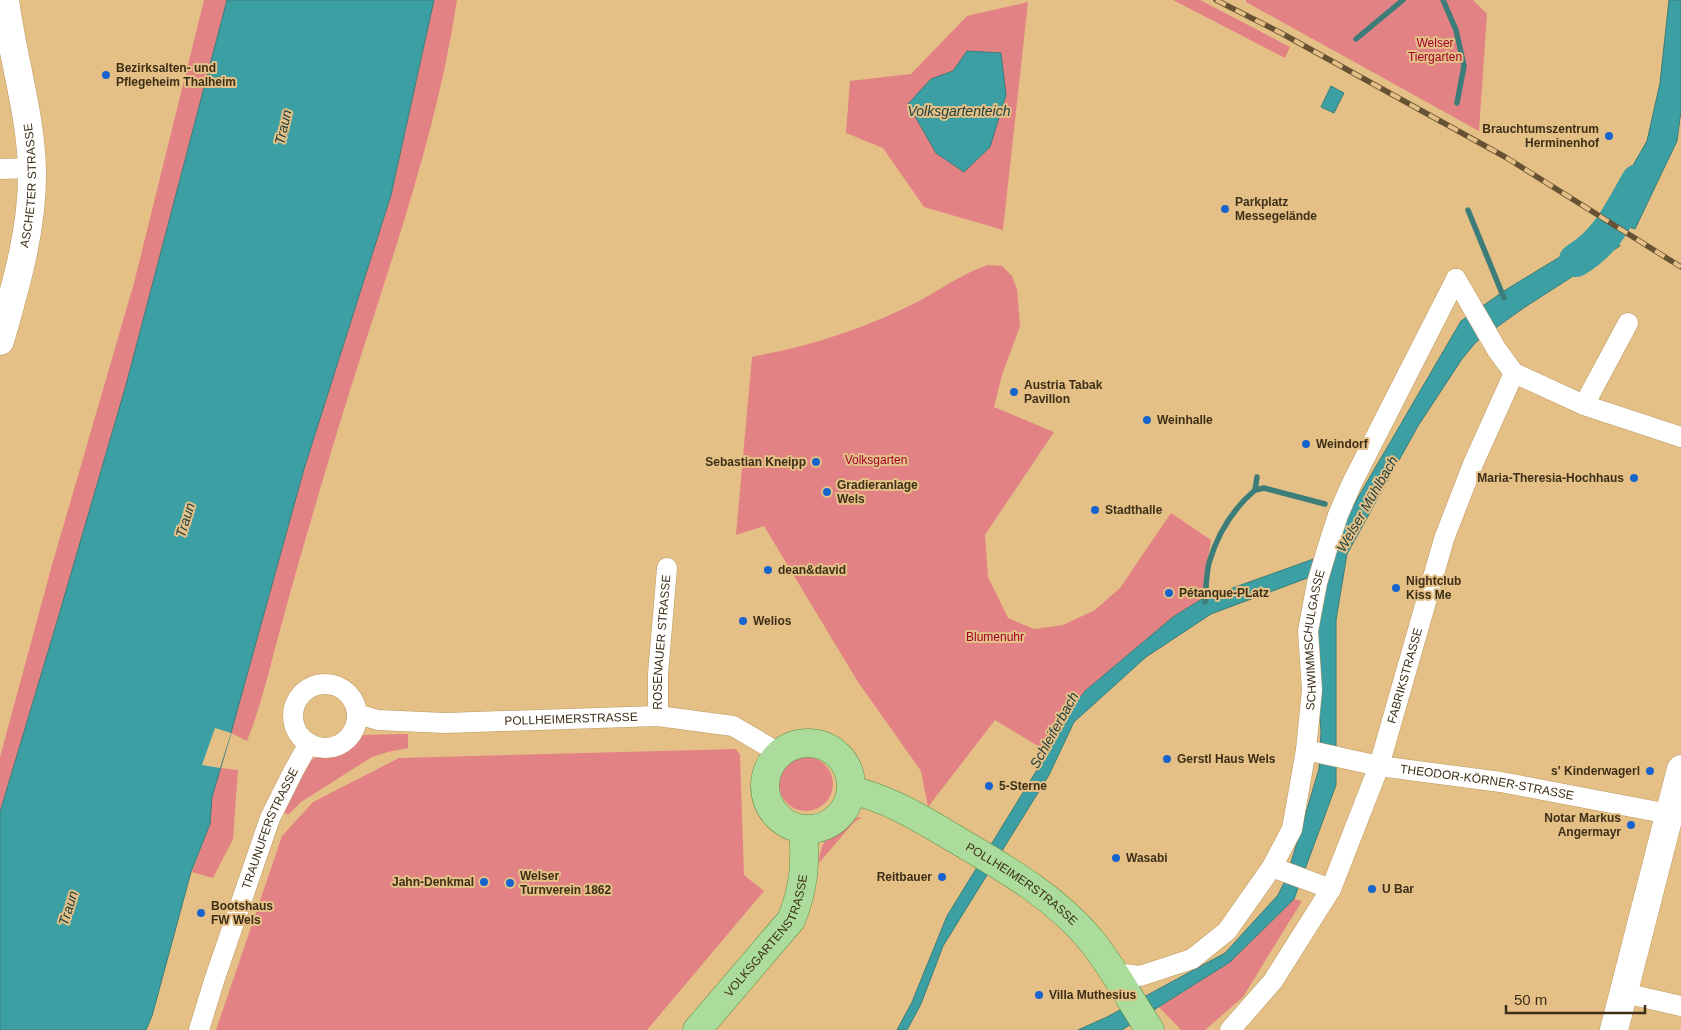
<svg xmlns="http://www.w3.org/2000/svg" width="1681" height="1030" viewBox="0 0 1681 1030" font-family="Helvetica,sans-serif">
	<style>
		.green { fill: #e38285 }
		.water { fill: #3c9fa3; stroke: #3c7d79 }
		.pier { fill: #e4c086 }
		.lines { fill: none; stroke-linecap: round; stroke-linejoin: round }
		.stream { stroke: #3c7d79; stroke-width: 5.5 }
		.river { stroke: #3c9fa3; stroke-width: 34 }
		.minor-casing { stroke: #bc9961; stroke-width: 21 }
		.secondary-casing { stroke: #bc9961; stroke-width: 29 }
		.primary-casing { stroke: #619043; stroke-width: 29 }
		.minor { stroke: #fff; stroke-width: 20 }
		.secondary { stroke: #fff; stroke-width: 28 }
		.primary { stroke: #acdc9c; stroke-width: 28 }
		.rail-casing { stroke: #665232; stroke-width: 5.5 }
		.rail { stroke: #e4c086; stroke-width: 4; stroke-dasharray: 11; stroke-linecap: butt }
		.poi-dot { fill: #1864cf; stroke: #e4c086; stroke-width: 2 }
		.labels { text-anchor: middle; stroke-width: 4; stroke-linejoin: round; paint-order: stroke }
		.park-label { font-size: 12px; fill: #a2012c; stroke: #e4c086 }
		.poi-label { font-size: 12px; font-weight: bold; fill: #3d2f17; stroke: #e4c086; text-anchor: start }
		.street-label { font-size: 12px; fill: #3d2f17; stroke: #e4c086 }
		.water-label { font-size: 14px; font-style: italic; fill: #234142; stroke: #e4c086 }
	</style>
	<rect width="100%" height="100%" fill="#e4c086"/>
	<g class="green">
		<polygon points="204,0 227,0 126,385 56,625 0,812 0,757 52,565 134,283"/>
		<path d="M434,0H457C435,147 381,287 338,429C317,499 296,570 277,641C268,675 260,709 247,741L231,733L304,469L391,195Z"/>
		<polygon points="1173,0 1200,0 1204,2 1290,47 1285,58"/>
		<polygon points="1246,0 1473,0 1487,14 1479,131 1246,2"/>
		<polygon points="1028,2 1003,230 924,207 883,148 846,133 850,81 911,74 967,16"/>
		<path d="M988,265L1002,266L1012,276L1017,289L1020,326L1002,375L994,407L1054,432L985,535L988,577L1008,618L1034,629L1063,625L1095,610L1120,588L1171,513L1211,540L1202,599L1173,617L1085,691L1063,719L1048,752L995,720L928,807L921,771L858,682L764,526L736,535L752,357C770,353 788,350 805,345C842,335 879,321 913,304C938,292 962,273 988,265Z"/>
		<polygon points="408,734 408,748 388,752 372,757 301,802 288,815 281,809 302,767 316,757 343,752 362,735"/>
		<polygon points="736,749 740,755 744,875 764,891 647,1030 216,1030 282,836 313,802 399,758"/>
		<circle cx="806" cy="784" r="27"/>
		<polygon points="220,768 238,770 233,839 213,878 192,872 210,824 212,797"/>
		<path d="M860,817L861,818L854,822L819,863C819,858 820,852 822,847C827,834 847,820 860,817Z"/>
		<polygon points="1294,899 1302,901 1243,997 1205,1030 1181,1030 1159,1007 1230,962"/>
	</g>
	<g class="water">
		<polygon points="227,0 434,0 391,195 304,469 231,733 212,797 210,824 191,872 152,1016 146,1030 0,1030 0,812 56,625 126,385"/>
		<polygon points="1669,0 1681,0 1681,111 1677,141 1635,229 1603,218 1620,246 1525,307 1476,342 1462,359 1418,426 1347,554 1336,620 1336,785 1294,899 1230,962 1122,1030 1078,1030 1107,1017 1225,953 1278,895 1286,879 1319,769 1321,732 1315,659 1323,581 1326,571 1211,614 1146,657 1074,722 1049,775 943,946 921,1004 907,1030 897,1030 912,1002 947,916 1048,752 1063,719 1085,691 1173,617 1202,599 1333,552 1350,511 1461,321 1507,289 1591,238 1647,141 1660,83"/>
		<polygon points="967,51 1001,53 1006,95 990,147 964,172 936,153 908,104 931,79 953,71"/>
		<polygon points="1331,86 1344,93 1334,113 1321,107"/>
	</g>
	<polygon class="pier" points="215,728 231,733 220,768 202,765"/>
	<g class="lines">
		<g class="stream">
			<polyline points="1443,0 1456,30 1464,66 1457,103"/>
			<polyline points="1356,39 1403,0"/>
			<polyline points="1468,210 1504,298"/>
			<polyline points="1255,490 1264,488 1325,504"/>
			<path d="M1205,602C1206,590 1206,575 1209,563C1217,535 1233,509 1255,490L1257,477"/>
		</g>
		<path class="river" d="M1576,260C1608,241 1620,212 1638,181"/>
		<g class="minor-casing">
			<g id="minor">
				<polyline points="0,169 32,168"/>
				<polyline points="1456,279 1497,350 1514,373"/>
				<polyline points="1514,373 1584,405 1681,437"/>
				<polyline points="1584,405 1628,323"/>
				<circle cx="325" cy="716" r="32"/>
				<path id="s1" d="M357,714L378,720L445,723L658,716L733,726L779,753"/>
				<path id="s2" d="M658,716V674L667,568"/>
				<path id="s3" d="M1306,750L1379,766L1501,782L1669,814"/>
				<polyline points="1272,867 1331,889"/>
				<path id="s4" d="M1114,973L1140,976L1192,959L1227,931L1272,867L1292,829L1306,750L1312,690L1308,631L1317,583L1328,546L1338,515L1352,483L1456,279"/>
				<polyline points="1624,993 1681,1006"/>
				<path id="s5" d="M199,1030L214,981L270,818L293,772L309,743"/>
				<path id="s6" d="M1230,1030L1273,981L1331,889L1379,766L1444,539L1473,464L1514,373"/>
			</g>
		</g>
		<g class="secondary-casing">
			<g id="secondary">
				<path id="s7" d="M0,341C16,285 33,228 32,170C31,115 12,55 5,0"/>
				<polyline points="1614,1030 1681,769"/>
			</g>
		</g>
		<g class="primary-casing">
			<g id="primary">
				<circle cx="808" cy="786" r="43"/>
				<path id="s8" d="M851,790C892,800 921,819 957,840C1004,868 1054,896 1090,939C1113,967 1130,1000 1150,1030"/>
				<path id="s9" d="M697,1030L791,920C804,889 806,863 803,829"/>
			</g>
		</g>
		<use href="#minor" class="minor"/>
		<use href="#secondary" class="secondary"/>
		<use href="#primary" class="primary"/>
		<g class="rail-casing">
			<polyline id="rail" points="1216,0 1281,33 1507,158 1681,267"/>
		</g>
		<use href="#rail" class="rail"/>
	</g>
	<g class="poi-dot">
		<circle cx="106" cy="75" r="5"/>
		<circle cx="1609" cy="136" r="5"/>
		<circle cx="1225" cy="209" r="5"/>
		<circle cx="1014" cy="392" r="5"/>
		<circle cx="1147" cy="420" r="5"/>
		<circle cx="1306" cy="444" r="5"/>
		<circle cx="816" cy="462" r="5"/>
		<circle cx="1634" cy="478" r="5"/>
		<circle cx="827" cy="492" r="5"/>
		<circle cx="1095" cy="510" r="5"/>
		<circle cx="768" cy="570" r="5"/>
		<circle cx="1396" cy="588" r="5"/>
		<circle cx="1169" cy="593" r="5"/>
		<circle cx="743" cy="621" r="5"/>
		<circle cx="1167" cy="759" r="5"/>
		<circle cx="1650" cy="771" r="5"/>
		<circle cx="989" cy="786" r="5"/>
		<circle cx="1631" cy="825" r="5"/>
		<circle cx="1116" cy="858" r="5"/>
		<circle cx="942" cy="877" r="5"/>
		<circle cx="484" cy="882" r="5"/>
		<circle cx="510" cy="883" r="5"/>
		<circle cx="1372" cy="889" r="5"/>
		<circle cx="201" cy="913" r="5"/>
		<circle cx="1039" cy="995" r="5"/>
	</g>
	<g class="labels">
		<g class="park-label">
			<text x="1435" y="47">Welser<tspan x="1435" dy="14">Tiergarten</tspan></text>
			<text x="876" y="464">Volksgarten</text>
			<text x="995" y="641">Blumenuhr</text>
		</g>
		<g class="poi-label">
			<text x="116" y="72">Bezirksalten- und<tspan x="116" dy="14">Pflegeheim Thalheim</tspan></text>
			<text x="1599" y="133" text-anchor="end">Brauchtumszentrum<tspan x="1599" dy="14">Herminenhof</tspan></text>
			<text x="1235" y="206">Parkplatz<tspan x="1235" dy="14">Messegelände</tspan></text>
			<text x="1024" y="389">Austria Tabak<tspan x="1024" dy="14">Pavillon</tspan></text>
			<text x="1157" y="424">Weinhalle</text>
			<text x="1316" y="448">Weindorf</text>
			<text x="806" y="466" text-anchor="end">Sebastian Kneipp</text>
			<text x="1624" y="482" text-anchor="end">Maria-Theresia-Hochhaus</text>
			<text x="837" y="489">Gradieranlage<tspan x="837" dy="14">Wels</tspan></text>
			<text x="1105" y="514">Stadthalle</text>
			<text x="778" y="574">dean&amp;david</text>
			<text x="1406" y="585">Nightclub<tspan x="1406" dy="14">Kiss Me</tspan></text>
			<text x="1179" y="597">Pétanque-PLatz</text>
			<text x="753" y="625">Welios</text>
			<text x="1177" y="763">Gerstl Haus Wels</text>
			<text x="1640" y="775" text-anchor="end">s' Kinderwagerl</text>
			<text x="999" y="790">5-Sterne</text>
			<text x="1621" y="822" text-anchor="end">Notar Markus<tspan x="1621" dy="14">Angermayr</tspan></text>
			<text x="1126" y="862">Wasabi</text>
			<text x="520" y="880">Welser<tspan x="520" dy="14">Turnverein 1862</tspan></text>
			<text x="932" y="881" text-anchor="end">Reitbauer</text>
			<text x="474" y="886" text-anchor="end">Jahn-Denkmal</text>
			<text x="1382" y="893">U Bar</text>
			<text x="211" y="910">Bootshaus<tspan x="211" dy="14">FW Wels</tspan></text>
			<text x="1049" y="999">Villa Muthesius</text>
		</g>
		<g class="street-label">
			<text dy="4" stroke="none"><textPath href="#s7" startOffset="159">ASCHETER STRASSE</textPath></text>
			<text dy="4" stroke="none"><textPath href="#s4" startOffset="438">SCHWIMMSCHULGASSE</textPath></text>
			<text dy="4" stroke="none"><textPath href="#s2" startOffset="74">ROSENAUER STRASSE</textPath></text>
			<text dy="4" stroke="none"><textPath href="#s6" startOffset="400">FABRIKSTRASSE</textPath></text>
			<text dy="4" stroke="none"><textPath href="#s1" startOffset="215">POLLHEIMERSTRASSE</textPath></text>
			<text dy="4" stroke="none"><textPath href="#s3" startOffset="184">THEODOR-KÖRNER-STRASSE</textPath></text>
			<text dy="4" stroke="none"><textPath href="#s5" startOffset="214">TRAUNUFERSTRASSE</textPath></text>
			<text dy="4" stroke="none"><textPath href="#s8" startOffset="196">POLLHEIMERSTRASSE</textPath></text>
			<text dy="4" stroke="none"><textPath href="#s9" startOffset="119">VOLKSGARTENSTRASSE</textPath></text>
		</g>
		<g class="water-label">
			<text x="959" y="116">Volksgartenteich</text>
			<text transform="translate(283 127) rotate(-77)" y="5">Traun</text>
			<text transform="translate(1367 504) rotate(-60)" y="5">Welser Mühlbach</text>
			<text transform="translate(185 520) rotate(-73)" y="5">Traun</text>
			<text transform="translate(1054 730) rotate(-61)" y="5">Schleiferbach</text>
			<text transform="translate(68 908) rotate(-73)" y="5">Traun</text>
		</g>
	</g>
	<path d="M1506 1005v8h139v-8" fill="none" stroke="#3d2f17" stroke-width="2.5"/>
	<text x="1514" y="1005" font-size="15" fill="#3d2f17" stroke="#e4c086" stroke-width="4" paint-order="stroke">50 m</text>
</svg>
